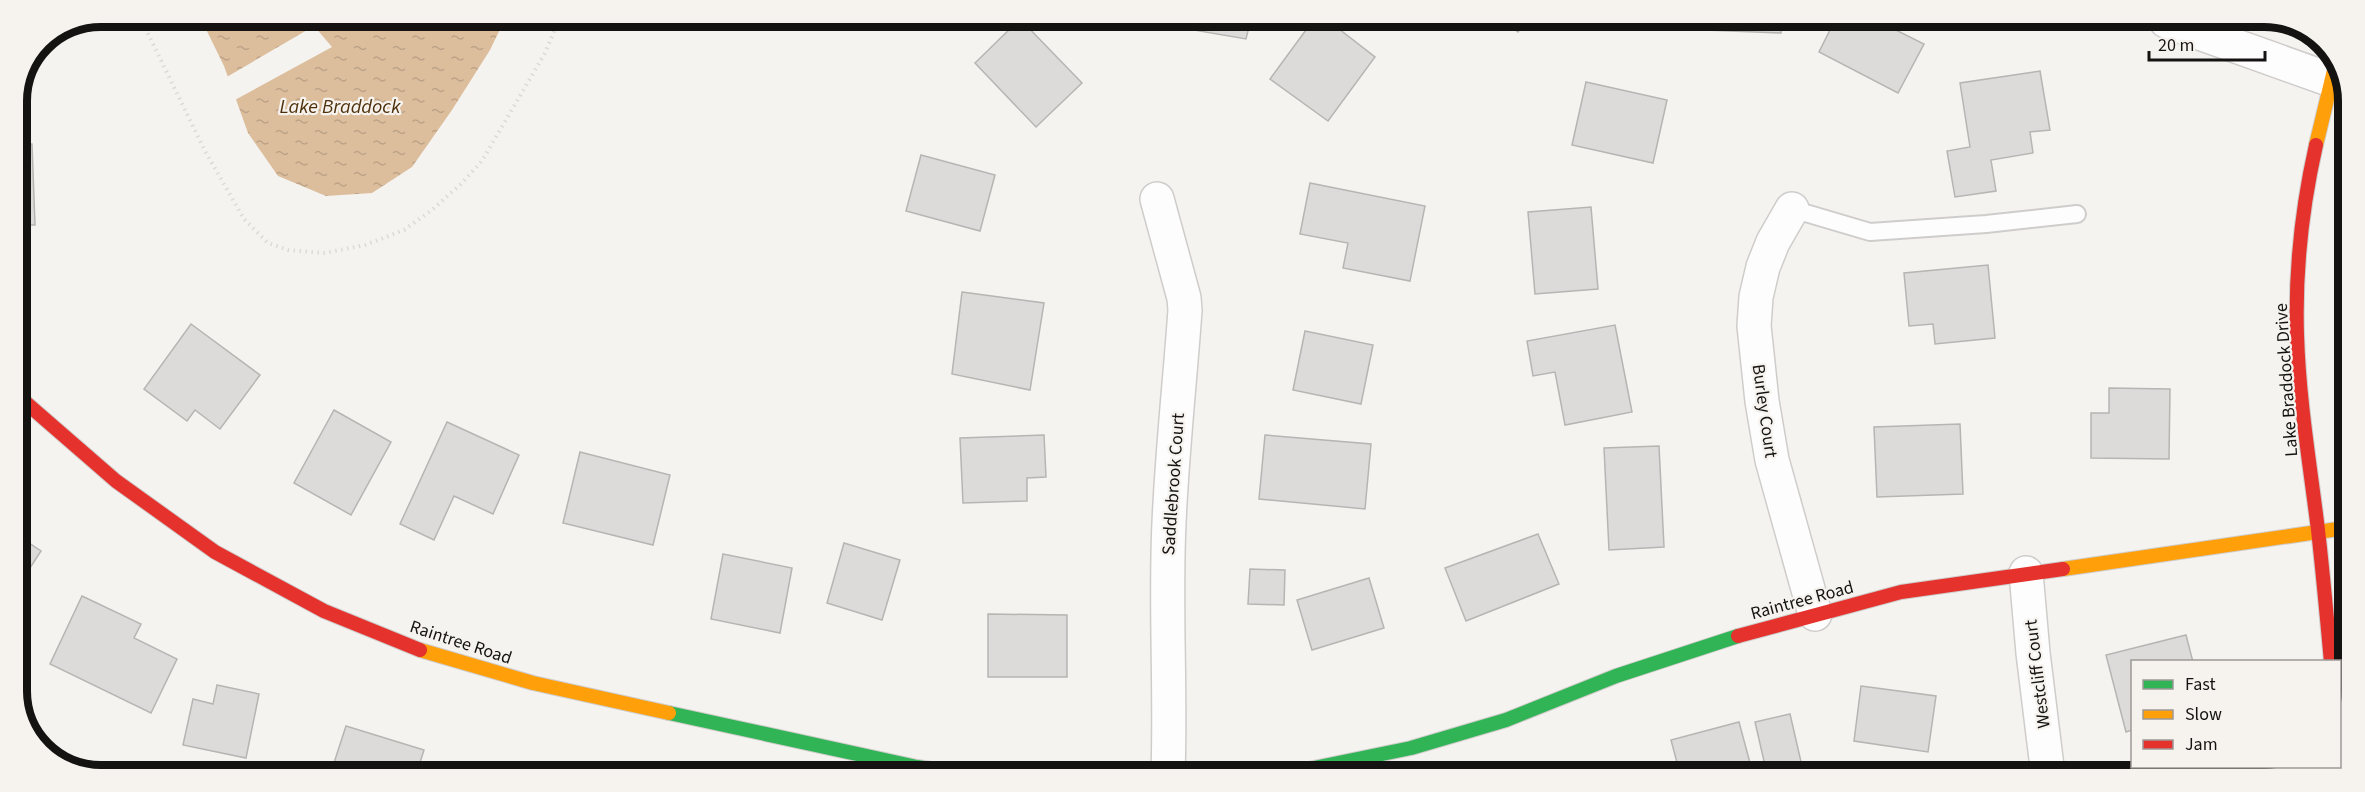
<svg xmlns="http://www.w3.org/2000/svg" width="2365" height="792" viewBox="0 0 2365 792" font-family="'Source Sans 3',sans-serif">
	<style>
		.water { fill: url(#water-ripples) }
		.pier { fill: #f5f3f0 }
		.building { fill: #dcdbd9; stroke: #b6b5b3; stroke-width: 1.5 }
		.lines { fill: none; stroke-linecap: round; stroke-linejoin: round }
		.lane-casing { stroke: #cfcdcb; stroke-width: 20 }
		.street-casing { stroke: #cfcdcb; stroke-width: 36 }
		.fast-casing { stroke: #cfcdcb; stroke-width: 16 }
		.slow-casing { stroke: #cfcdcb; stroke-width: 16 }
		.jam-casing { stroke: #cfcdcb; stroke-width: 16 }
		.path { stroke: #dbdada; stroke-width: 4; stroke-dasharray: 1.5 4.5; stroke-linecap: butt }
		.lane { stroke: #fefdfd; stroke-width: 16 }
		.street { stroke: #fefdfd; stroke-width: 33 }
		.fast { stroke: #30b455; stroke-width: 14 }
		.slow { stroke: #ff9f0a; stroke-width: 14 }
		.jam { stroke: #e5322d; stroke-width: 14 }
		.labels { text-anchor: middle; stroke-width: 4.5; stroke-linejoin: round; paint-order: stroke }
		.street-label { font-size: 18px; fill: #141312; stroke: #f6f3ef }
		.water-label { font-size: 20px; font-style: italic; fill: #4e310c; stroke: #f6f3ef }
		.rim { fill: none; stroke: #141312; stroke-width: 8 }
	</style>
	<defs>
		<pattern id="water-ripples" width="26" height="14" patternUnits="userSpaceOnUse" patternTransform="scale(1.5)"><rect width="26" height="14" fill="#dcbe9d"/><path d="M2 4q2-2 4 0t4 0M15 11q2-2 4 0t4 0" fill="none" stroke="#bca286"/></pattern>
	</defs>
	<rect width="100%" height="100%" fill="#f5f3f0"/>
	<polygon class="water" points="200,17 506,17 490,50 452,110 412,167 372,193 326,196 278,176 248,133 224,66"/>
	<polygon class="pier" points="314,26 332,47 233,101 225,78"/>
	<g class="building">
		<polygon points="1020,19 1082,83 1036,127 975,63"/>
		<polygon points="1178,19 1251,19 1246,39 1176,27"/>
		<polygon points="1314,19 1326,19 1375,57 1328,121 1270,79"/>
		<polygon points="1501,19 1528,19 1518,32"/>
		<polygon points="1680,20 1782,20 1781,33 1680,29"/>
		<polygon points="1835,20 1876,20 1924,44 1898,93 1819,52"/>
		<polygon points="2040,71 2050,130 2030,132 2033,153 1991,160 1996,191 1955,197 1947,151 1970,147 1960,83"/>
		<polygon points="1586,82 1667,100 1653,163 1572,145"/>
		<polygon points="32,144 35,225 17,225 17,145"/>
		<polygon points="921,155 995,175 980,231 906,211"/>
		<polygon points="1310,183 1425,206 1410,281 1343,268 1348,243 1300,234"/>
		<polygon points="1591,207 1598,289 1535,294 1528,212"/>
		<polygon points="1988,265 1995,338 1935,344 1933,324 1909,326 1904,273"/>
		<polygon points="962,292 1044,303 1030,390 952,374"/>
		<polygon points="191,324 260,375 220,429 195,410 187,421 144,389"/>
		<polygon points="1615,325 1632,412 1565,425 1555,372 1533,376 1527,341"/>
		<polygon points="1305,331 1373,345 1361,404 1293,390"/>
		<polygon points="2109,388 2170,389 2169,459 2091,458 2091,413 2109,413"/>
		<polygon points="334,410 391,442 351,515 294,483"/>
		<polygon points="447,422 519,455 493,514 454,496 434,540 400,524"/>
		<polygon points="1960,424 1963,494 1877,497 1874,427"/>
		<polygon points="1044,435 1046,477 1027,478 1027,501 963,503 960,438"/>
		<polygon points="1265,435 1371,444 1365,509 1259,499"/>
		<polygon points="1659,446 1664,547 1609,550 1604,448"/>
		<polygon points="580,452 670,475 653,545 563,523"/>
		<polygon points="1538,534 1559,584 1466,621 1445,568"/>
		<polygon points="17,535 41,551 17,588"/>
		<polygon points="844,543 900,560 882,620 827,603"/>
		<polygon points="723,554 792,568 780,633 711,619"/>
		<polygon points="1250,569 1285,570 1284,605 1248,604"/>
		<polygon points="1369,578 1384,628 1312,650 1297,600"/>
		<polygon points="82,596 141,624 134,638 177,659 151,713 50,664"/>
		<polygon points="988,614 1067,615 1067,677 988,677"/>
		<polygon points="2186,635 2193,662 2132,662 2132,730 2126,732 2106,655"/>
		<polygon points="217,685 259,694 246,758 183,745 193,699 213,704"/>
		<polygon points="1861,686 1936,696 1928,752 1854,741"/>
		<polygon points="1790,714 1802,766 1767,774 1755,722"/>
		<polygon points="1739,722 1753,774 1680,774 1671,740"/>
		<polygon points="346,726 424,750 417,772 331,772"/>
	</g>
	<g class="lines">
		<g class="lane-casing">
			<polyline id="lane" points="1792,209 1870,232 1986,224 2077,214"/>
		</g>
		<g class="street-casing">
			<g id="street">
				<polyline points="2166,21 2345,85"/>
				<path d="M1157,199L1184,298L1185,310C1180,381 1172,452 1169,523C1165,607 1171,690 1168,773"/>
				<polyline points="1792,209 1773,242 1763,267 1756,297 1754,326 1762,401 1772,460 1815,614"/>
				<polyline points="2026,573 2033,653 2048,775"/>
			</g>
		</g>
		<g class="fast-casing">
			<g id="fast">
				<polyline points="669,713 917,767 959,773"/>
				<polyline points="1285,774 1411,748 1506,720 1616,676 1738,636"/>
			</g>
		</g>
		<g class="slow-casing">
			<g id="slow">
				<polyline points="2316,145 2336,62"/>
				<polyline points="2063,569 2345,528"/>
				<polyline points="420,650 533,683 669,713"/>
			</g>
		</g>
		<g class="jam-casing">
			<g id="jam">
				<path d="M2316,145C2302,207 2295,271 2297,335C2299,401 2310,465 2318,530C2323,574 2327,618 2331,662"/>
				<polyline points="17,395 116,481 215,552 324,611 420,650"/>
				<polyline points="1738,636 1901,592 2063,569"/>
			</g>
		</g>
		<polyline class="path" points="140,17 205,151 244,219 268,243 288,250 325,253 365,245 404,230 432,210 460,185 482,161 545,53 560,17"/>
		<use href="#lane" class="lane"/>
		<use href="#street" class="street"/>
		<use href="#fast" class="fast"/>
		<use href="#slow" class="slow"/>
		<use href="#jam" class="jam"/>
	</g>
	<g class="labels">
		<g class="street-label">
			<text transform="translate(2286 380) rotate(-94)" y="6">Lake Braddock Drive</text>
			<text transform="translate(1765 411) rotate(82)" y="6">Burley Court</text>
			<text transform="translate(1173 484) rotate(-86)" y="6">Saddlebrook Court</text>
			<text transform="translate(1802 600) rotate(-15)" y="6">Raintree Road</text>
			<text transform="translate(461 642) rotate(18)" y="6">Raintree Road</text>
			<text transform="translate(2037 674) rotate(-97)" y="6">Westcliff Court</text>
		</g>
		<g class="water-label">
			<text x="340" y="113">Lake Braddock</text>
		</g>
	</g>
	<path d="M0 0H2365V792H0ZM101 27H2264A74 74 0 0 1 2338 101V691A74 74 0 0 1 2264 765H101A74 74 0 0 1 27 691V101A74 74 0 0 1 101 27Z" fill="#f6f3ef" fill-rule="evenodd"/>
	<path class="rim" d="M101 27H2264A74 74 0 0 1 2338 101V691A74 74 0 0 1 2264 765H101A74 74 0 0 1 27 691V101A74 74 0 0 1 101 27Z"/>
	<rect x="2131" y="660" width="210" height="108" fill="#f6f3ef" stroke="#9c9997" stroke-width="1.5"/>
	<rect x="2143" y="680" width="30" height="9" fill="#30b455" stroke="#9c9997" stroke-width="1.5"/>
	<text x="2185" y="690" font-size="18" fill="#141312">Fast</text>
	<rect x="2143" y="710" width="30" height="9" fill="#ff9f0a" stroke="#9c9997" stroke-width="1.5"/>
	<text x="2185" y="720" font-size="18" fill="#141312">Slow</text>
	<rect x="2143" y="740" width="30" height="9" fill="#e5322d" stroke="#9c9997" stroke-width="1.5"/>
	<text x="2185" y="750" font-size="18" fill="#141312">Jam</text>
	<path d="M2149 51v9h116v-9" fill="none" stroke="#141312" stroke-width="3"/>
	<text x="2158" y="51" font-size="18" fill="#141312" stroke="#f6f3ef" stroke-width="4.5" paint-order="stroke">20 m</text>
</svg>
